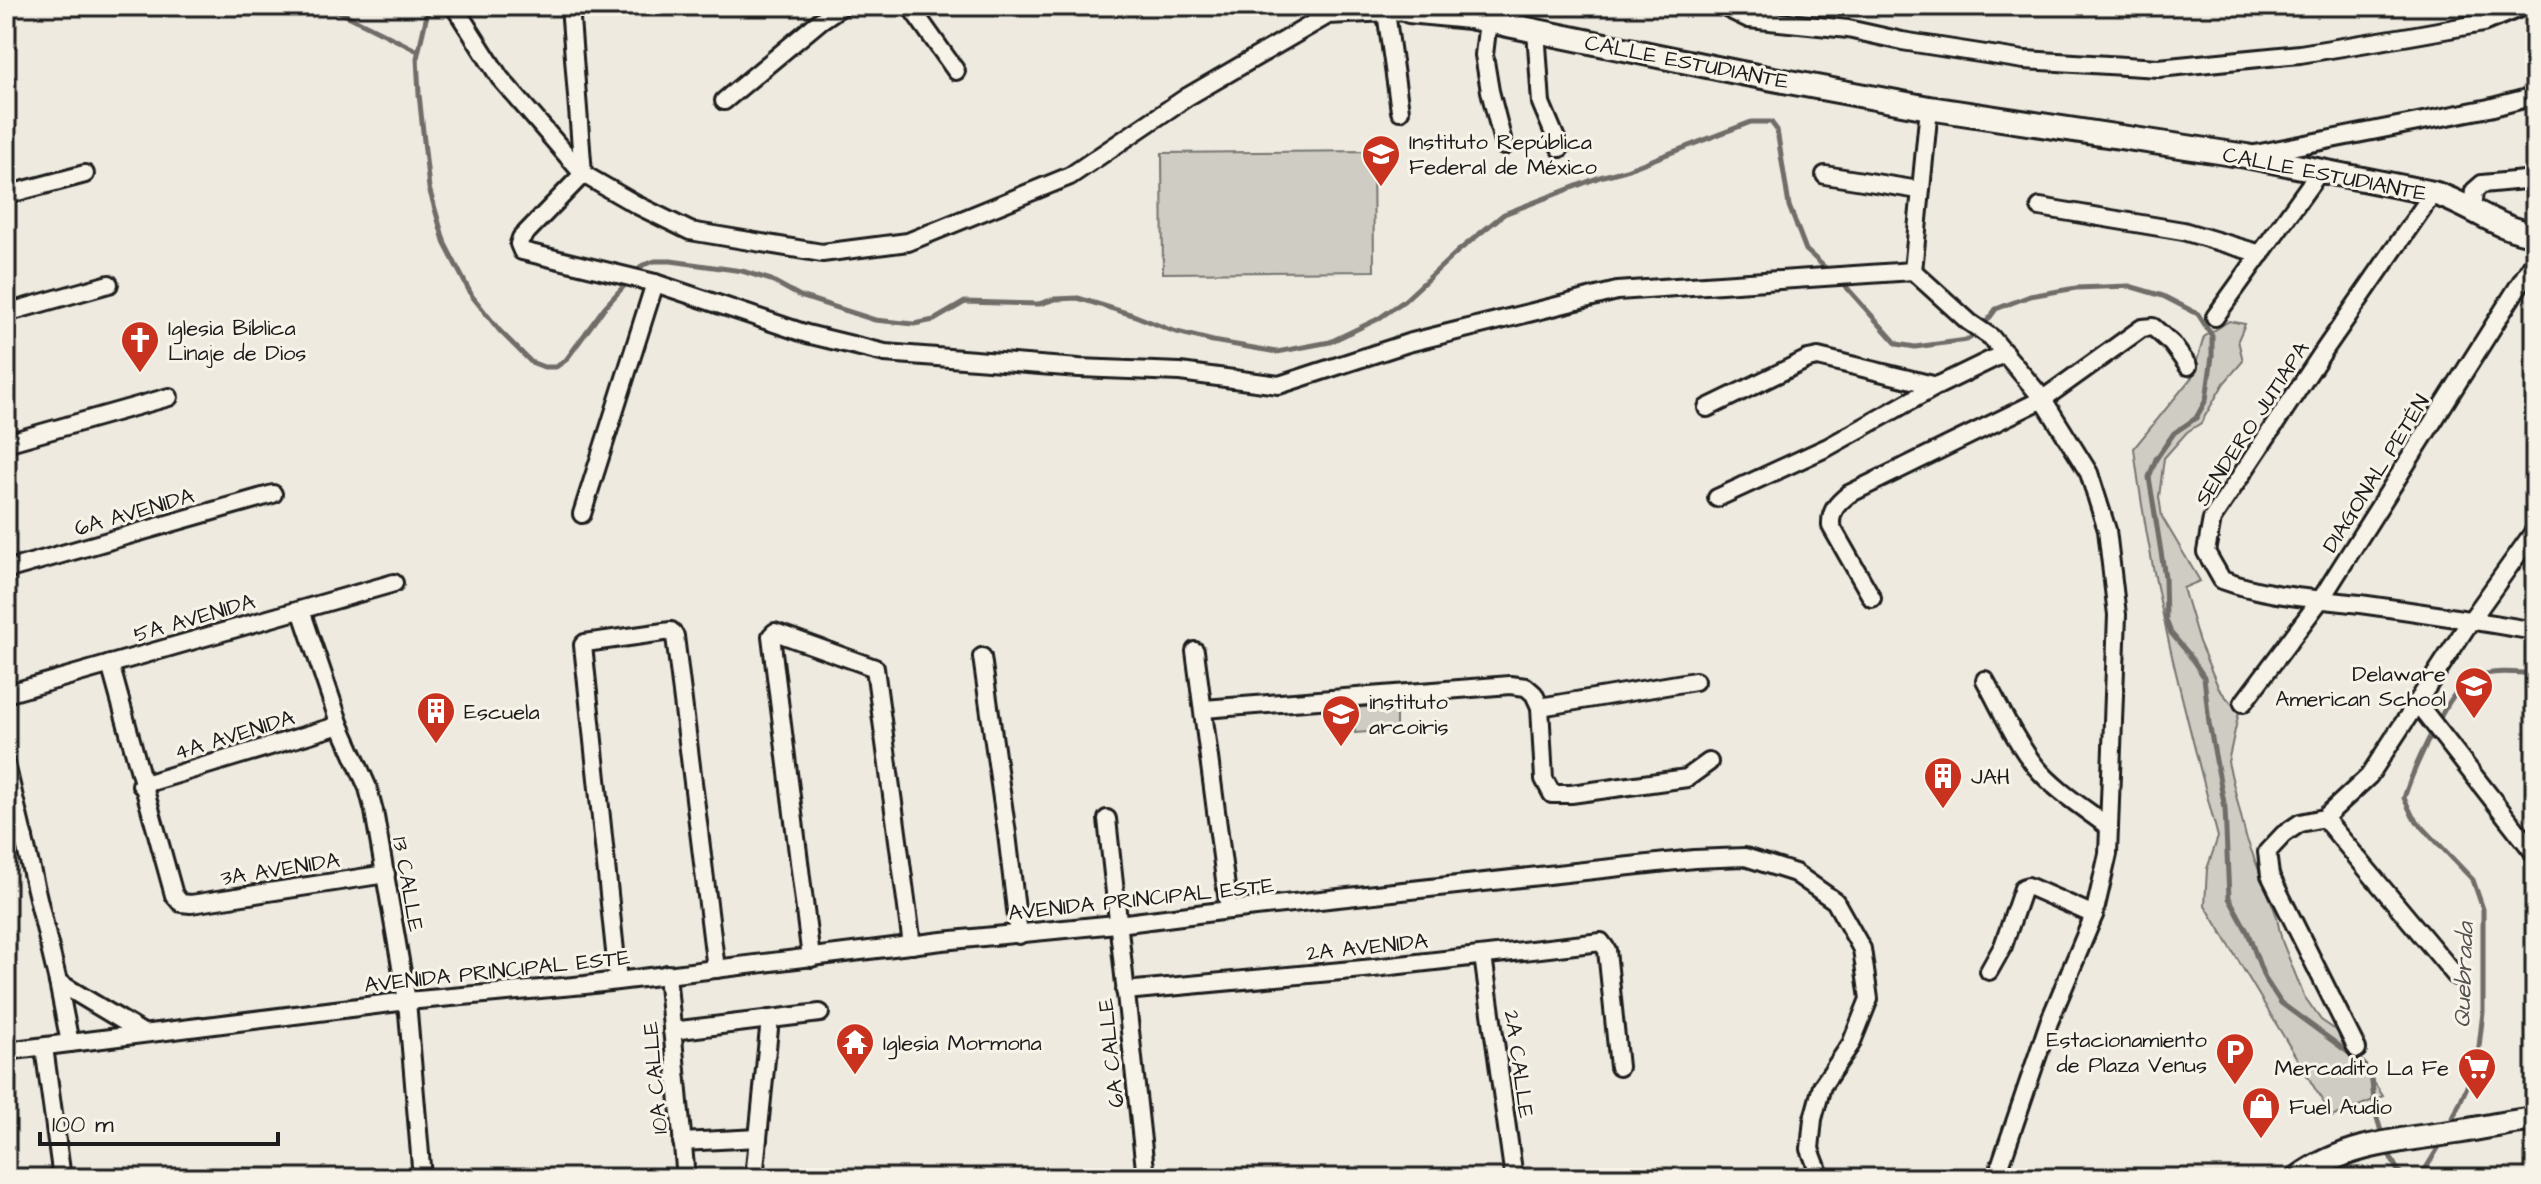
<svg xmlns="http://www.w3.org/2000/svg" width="2541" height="1184" viewBox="0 0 2541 1184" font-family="'Architects Daughter',sans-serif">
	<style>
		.green { fill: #cfccc3; stroke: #767470; stroke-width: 2 }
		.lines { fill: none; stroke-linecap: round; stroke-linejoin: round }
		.stream { stroke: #6f6d69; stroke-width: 5 }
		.street-casing { stroke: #1c1c1c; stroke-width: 22 }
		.secondary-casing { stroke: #1c1c1c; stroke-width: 28 }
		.street { stroke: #f7f3e8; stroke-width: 16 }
		.secondary { stroke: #f7f3e8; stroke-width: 22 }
		.labels { text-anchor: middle; stroke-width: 6; stroke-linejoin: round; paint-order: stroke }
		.street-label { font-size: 22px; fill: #1c1c1c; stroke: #f7f3e8 }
		.poi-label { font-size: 22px; fill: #1c1c1c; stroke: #f7f3e8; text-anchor: start }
		.water-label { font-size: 24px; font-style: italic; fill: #535250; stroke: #f7f3e8 }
	</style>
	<rect width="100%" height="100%" fill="#eeeae0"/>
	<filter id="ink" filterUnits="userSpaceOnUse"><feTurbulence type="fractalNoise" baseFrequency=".0125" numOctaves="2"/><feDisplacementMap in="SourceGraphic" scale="16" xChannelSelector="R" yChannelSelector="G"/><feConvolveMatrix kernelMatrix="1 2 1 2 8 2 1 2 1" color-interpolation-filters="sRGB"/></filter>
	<g filter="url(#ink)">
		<g class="green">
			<polygon points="1373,151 1374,271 1163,273 1162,153"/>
			<path d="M2229,321L2245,324L2238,340L2243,361L2224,383L2201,423L2187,432L2164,458L2159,497L2162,517L2200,581L2183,588L2199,642L2219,689L2239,712L2228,762L2246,837L2276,914L2282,941L2304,996L2321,1020L2343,1035L2383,1096L2332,1117L2205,905L2207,869L2218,837C2184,709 2150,580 2134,448L2192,377L2204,337Z"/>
			<polygon points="1396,704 1396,730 1355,733 1353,708"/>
		</g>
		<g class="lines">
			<g class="stream">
				<polyline points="328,6 418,51"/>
				<polyline points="429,6 417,58 419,94 429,188 445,244 472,296 499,330 531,362 544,367 556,367 566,360 604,308 643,265 655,261 671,261 742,271 771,280 800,296 828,305 875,320 914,324 934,320 965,302 1039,304 1055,299 1078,298 1133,315 1173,331 1213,341 1277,352 1330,342 1378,319 1404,301 1457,252 1504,214 1600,177 1626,170 1751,122 1771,122 1777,130 1789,206 1796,224 1806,250 1829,271"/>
				<polyline points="1840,280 1897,344 1915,347 1967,340 1979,332 1996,309 2030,296 2076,288 2129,286 2163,296 2198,314 2212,336 2212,356 2206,400 2196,418 2174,433 2156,459 2149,477 2165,577 2166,620 2171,633 2188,653 2204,677 2209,723 2225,808 2229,898 2248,933 2264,977 2281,1003 2364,1064 2372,1082 2375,1111 2383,1138"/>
				<path d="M2449,1127L2477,1064L2483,1012V909L2473,880L2413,817L2404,798C2412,773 2449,687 2472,678C2491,670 2515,672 2535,674"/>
				<polyline points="2386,1148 2398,1171 2408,1178"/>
				<polyline points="2420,1178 2443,1140"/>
			</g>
			<g class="street-casing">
				<g id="street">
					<polyline points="454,6 500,78 583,174 637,205 690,231 822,253 908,242 1070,176 1187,97 1328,15 1409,11"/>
					<polyline points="570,6 583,174 521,238 519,244 522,251 655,283 807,334 885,353 1079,368 1180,372 1279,385 1408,343 1617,291 1913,271 1969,322 1991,337 2043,399 2089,473 2107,530 2117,615 2108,854 2094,915 2049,1022 1996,1178"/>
					<polyline points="910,6 956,71"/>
					<polyline points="1722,6 1749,19 1848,29 1902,41 2024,60 2159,68 2300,54 2410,36 2483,23 2525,6"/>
					<polyline points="1386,12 1400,111"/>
					<polyline points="1488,21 1484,55 1490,91 1504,146"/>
					<polyline points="1512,26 1513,6"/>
					<polyline points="1536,30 1541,103 1560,148"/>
					<polyline points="724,101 820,21 842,6"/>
					<polyline points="2255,154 2489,108 2535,96"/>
					<polyline points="1825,175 1919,190"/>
					<path d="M2433,193L2325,349L2212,519L2206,552L2222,580C2269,597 2311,598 2360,604C2419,612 2477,621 2535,631"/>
					<polyline points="6,195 85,174"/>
					<polyline points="2040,207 2183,231 2261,254"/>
					<polyline points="2472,209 2474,191 2482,184 2535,179"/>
					<polyline points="1913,271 1929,108"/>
					<polyline points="6,313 109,284"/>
					<polyline points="2215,317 2320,171"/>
					<polyline points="1707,408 1808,359 1818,357 1937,386"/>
					<polyline points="6,443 169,397"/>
					<polyline points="1717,498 1828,447 1937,386 2005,353"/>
					<polyline points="582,514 655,283"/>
					<polyline points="6,570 273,494"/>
					<path d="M1872,598L1831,526C1830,510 1838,503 1849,494L2043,399L2142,328L2153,327L2172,344L2188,366"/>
					<polyline points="301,610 340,725 368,788 374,811 407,1001 422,1178"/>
					<polyline points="1195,651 1229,910"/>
					<polyline points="982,657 1007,834 1019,935"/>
					<polyline points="110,664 174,895 181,903 191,904 386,874"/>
					<path d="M1985,680C2001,709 2015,741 2036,767C2056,791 2084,808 2109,827"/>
					<polyline points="6,694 394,583"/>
					<polyline points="2243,703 2321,599 2535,260"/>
					<polyline points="2418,704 2535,854"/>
					<polyline points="1540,707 1695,681"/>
					<polyline points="1204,709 1510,685 1526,687 1534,694 1540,707 1544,779 1552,794 1571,794 1687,778 1709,762"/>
					<polyline points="6,764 58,982 143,1033"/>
					<polyline points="141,785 340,725"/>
					<polyline points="2324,818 2456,976"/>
					<polyline points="1107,819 1146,1178"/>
					<polyline points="6,839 24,838"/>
					<polyline points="1483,956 1514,1178"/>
					<polyline points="811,958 771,636 775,632 875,668 912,945"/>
					<polyline points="1989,971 2003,946 2023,888 2028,886 2094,915"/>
					<polyline points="667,974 686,1178"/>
					<polyline points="618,980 583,645 585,643 671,631 675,636 716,969"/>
					<polyline points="58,982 70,1043"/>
					<polyline points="1125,991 1374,968 1601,942 1607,950 1619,1067"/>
					<polyline points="672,1031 820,1013"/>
					<polyline points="44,1047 62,1178"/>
					<polyline points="2357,1049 2270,875 2267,852 2284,834 2300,823 2324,818 2369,776 2471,620 2535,530"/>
					<polyline points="6,1051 407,1001 585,985 942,941 1126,923 1229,910 1694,859 1745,857 1795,873 1835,901 1862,949 1869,999 1851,1044 1822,1086 1813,1119 1810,1149 1821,1178"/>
					<polyline points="682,1142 758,1138"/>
					<polyline points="754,1178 770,1019"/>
				</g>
			</g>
			<g class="secondary-casing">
				<g id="secondary">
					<path d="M1407,6L1409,11L1469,17L1741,73L1929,108L2246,156L2433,193C2468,203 2498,230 2535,234"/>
					<path d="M2298,1178C2344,1144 2401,1140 2456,1132C2482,1128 2508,1122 2535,1119"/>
				</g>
			</g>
			<use href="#street" class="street"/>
			<use href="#secondary" class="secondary"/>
		</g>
	</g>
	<defs>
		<g id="school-pin" transform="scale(2)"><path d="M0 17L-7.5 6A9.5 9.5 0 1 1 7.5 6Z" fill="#c8321e" stroke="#f7f3e8"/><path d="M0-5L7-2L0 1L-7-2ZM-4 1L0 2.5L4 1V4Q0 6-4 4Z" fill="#fff"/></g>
		<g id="church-pin" transform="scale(2)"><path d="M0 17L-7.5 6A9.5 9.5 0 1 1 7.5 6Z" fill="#c8321e" stroke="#f7f3e8"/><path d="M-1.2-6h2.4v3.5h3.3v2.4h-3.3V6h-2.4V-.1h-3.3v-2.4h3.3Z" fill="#fff"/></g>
		<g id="building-pin" transform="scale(2)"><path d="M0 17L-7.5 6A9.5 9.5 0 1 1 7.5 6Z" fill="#c8321e" stroke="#f7f3e8"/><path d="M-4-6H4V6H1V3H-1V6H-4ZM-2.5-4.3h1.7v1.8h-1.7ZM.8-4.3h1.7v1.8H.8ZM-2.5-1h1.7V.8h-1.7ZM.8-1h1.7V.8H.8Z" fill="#fff"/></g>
		<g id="temple-pin" transform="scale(2)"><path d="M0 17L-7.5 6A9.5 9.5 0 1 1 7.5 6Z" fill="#c8321e" stroke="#f7f3e8"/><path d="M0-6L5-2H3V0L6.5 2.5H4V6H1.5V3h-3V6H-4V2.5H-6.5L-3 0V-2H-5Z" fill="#fff"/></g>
		<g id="parking-pin" transform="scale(2)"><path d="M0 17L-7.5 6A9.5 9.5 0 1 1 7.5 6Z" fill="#c8321e" stroke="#f7f3e8"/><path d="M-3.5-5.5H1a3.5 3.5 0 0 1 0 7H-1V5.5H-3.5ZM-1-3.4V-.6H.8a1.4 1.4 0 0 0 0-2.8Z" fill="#fff"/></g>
		<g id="supermarket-pin" transform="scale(2)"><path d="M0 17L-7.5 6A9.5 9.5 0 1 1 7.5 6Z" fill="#c8321e" stroke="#f7f3e8"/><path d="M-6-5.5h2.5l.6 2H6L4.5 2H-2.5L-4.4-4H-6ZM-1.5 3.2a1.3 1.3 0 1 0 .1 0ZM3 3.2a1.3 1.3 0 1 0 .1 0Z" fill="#fff"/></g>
		<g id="shop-pin" transform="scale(2)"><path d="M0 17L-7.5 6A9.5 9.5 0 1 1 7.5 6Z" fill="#c8321e" stroke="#f7f3e8"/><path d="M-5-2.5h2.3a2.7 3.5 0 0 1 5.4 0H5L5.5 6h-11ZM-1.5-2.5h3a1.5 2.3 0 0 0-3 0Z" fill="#fff"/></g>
	</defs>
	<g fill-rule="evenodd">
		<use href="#school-pin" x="1381" y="154"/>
		<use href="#church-pin" x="140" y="340"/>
		<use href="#school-pin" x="2474" y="686"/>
		<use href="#building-pin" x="436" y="711"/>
		<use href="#school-pin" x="1341" y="714"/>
		<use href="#building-pin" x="1943" y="776"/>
		<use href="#temple-pin" x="855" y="1042"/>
		<use href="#parking-pin" x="2235" y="1052"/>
		<use href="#supermarket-pin" x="2477" y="1067"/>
		<use href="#shop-pin" x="2261" y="1106"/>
	</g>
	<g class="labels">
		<g class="street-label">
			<text transform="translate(1687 61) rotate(11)" y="8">CALLE ESTUDIANTE</text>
			<text transform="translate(2325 173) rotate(11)" y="8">CALLE ESTUDIANTE</text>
			<text transform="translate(2251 423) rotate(-57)" y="8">SENDERO JUTIAPA</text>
			<text transform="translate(2375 473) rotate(-58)" y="8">DIAGONAL PETÉN</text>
			<text transform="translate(134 511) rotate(-16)" y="8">6A AVENIDA</text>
			<text transform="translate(194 617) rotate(-16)" y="8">5A AVENIDA</text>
			<text transform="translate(234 734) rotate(-17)" y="8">4A AVENIDA</text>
			<text transform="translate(280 868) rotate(-9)" y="8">3A AVENIDA</text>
			<text transform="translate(409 884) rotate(80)" y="8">13 CALLE</text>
			<text transform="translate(1141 898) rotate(-6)" y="8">AVENIDA PRINCIPAL ESTE</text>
			<text transform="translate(1367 946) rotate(-6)" y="8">2A AVENIDA</text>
			<text transform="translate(497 970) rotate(-6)" y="8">AVENIDA PRINCIPAL ESTE</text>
			<text transform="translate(1110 1053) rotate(-96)" y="8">6A CALLE</text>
			<text transform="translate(1520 1064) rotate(82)" y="8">2A CALLE</text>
			<text transform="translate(654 1078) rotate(-95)" y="8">10A CALLE</text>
		</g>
		<g class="poi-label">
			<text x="1409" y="149">Instituto República<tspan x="1409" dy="25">Federal de México</tspan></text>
			<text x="168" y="335">Iglesia Bíblica<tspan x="168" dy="25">Linaje de Dios</tspan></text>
			<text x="2446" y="681" text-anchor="end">Delaware<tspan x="2446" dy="25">American School</tspan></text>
			<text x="1369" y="709">instituto<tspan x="1369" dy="25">arcoiris</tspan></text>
			<text x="464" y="719">Escuela</text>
			<text x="1971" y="784">JAH</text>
			<text x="2207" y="1047" text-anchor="end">Estacionamiento<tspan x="2207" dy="25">de Plaza Venus</tspan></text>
			<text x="883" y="1050">Iglesia Mormona</text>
			<text x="2449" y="1075" text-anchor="end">Mercadito La Fe</text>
			<text x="2289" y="1114">Fuel Audio</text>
		</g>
		<g class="water-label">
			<text transform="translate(2463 975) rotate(-88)" y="8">Quebrada</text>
		</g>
	</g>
	<rect width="2541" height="1184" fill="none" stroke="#f7f3e8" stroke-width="32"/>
	<rect x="16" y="16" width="2509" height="1152" fill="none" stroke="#1c1c1c" stroke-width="3" filter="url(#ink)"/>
	<path d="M40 1132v12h238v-12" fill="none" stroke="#1c1c1c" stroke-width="4"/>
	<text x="52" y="1132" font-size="24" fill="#1c1c1c" stroke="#f7f3e8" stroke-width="6" paint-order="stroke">100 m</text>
</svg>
